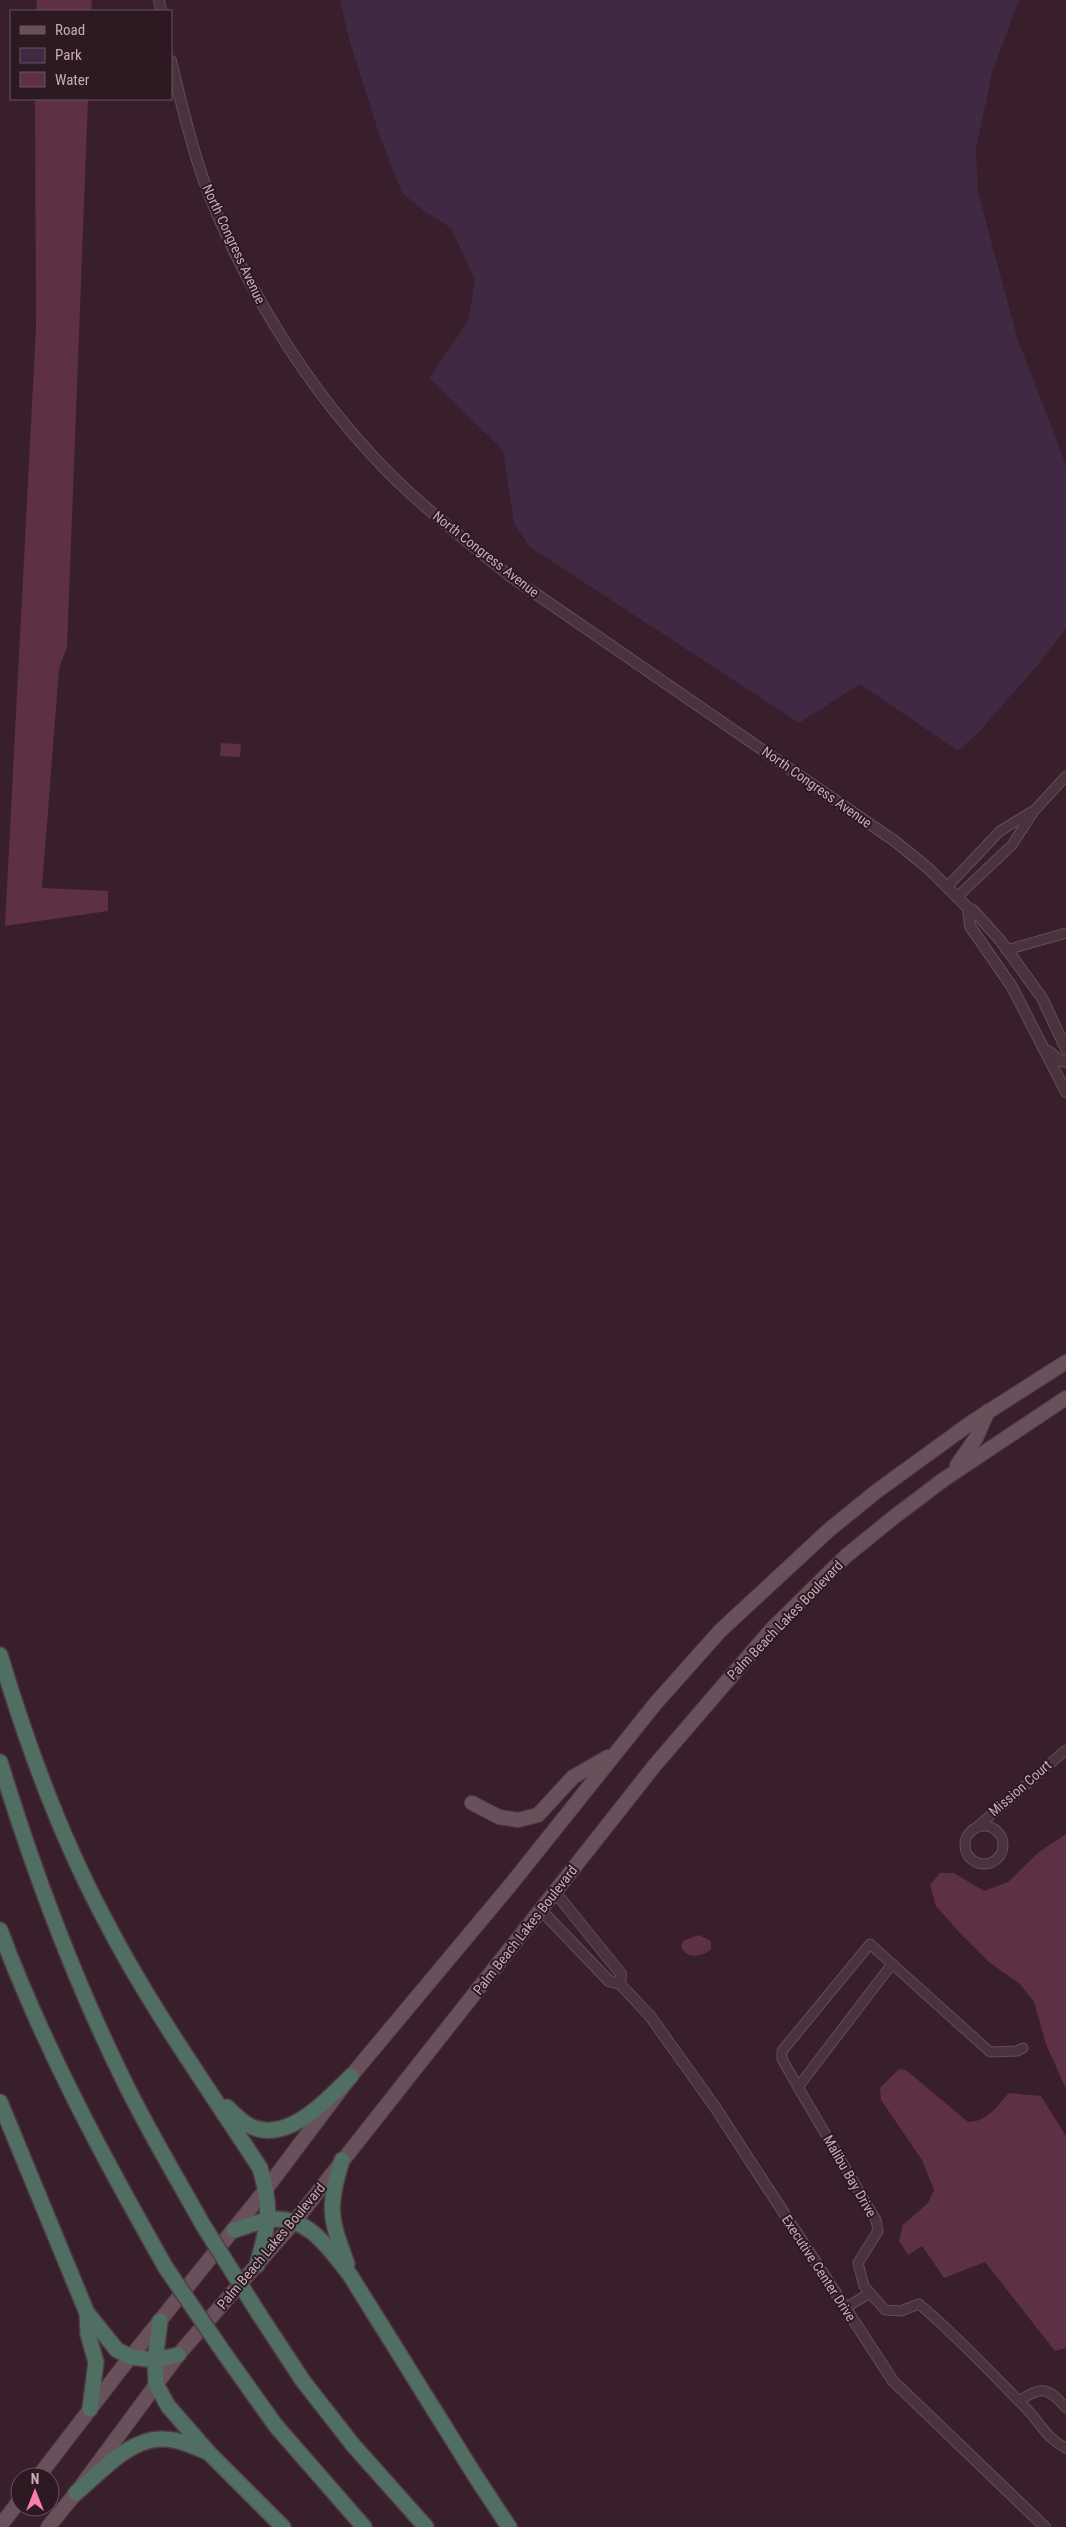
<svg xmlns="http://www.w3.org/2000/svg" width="1066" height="2527" viewBox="0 0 1066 2527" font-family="'Roboto Condensed',sans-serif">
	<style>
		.green { fill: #3f2943 }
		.water { fill: #5e3045 }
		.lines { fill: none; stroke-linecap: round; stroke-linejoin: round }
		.minor-casing { stroke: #644d57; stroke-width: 11 }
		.tertiary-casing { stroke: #644d57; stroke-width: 12 }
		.primary-casing { stroke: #523c46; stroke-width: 16 }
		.motorway-casing { stroke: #503b44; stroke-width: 18 }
		.minor { stroke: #49333d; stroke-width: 9 }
		.tertiary { stroke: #49333d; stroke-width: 10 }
		.primary { stroke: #69515c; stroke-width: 14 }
		.motorway { stroke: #506f62; stroke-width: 15 }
		.motorway-bridge-casing { stroke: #503b44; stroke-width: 18; stroke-linecap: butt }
		.motorway-bridge { stroke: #506f62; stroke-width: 15 }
		.labels { text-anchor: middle; stroke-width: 4; stroke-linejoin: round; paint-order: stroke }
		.street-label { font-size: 14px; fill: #c6adb7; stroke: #2d1922 }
	</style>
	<rect width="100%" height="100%" fill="#381f2b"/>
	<polygon class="green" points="340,0 1019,0 992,73 976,149 978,192 1017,337 1066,465 1066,628 1037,666 979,732 958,751 860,684 799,723 530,547 514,524 503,450 429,378 468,321 475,280 451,228 424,211 402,193 380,137 349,39"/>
	<g class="water">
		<polygon points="37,0 92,0 91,11 36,11"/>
		<polygon points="35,99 88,99 67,647 59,669 42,888 108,891 108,911 5,926 36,327"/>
		<polygon points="221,743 241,744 240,757 220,756"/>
		<polygon points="1066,1834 1066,2089 1046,2044 1034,2002 1020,1984 990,1963 960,1933 936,1906 930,1885 940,1873 954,1873 984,1891 1008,1882 1039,1852"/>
		<path d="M699,1935L711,1941V1949C702,1957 686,1960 681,1946L683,1941Z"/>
		<path d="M899,2069L906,2070L968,2122C987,2122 997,2106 1009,2093L1041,2096L1066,2136V2348L1055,2351L985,2262L944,2278L922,2246L908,2255L899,2241L903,2225L928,2203L934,2190L922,2160L881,2100L880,2088Z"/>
	</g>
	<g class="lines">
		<g class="minor-casing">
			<g id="minor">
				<polyline points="947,887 1000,831 1031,812"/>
				<polyline points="957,897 1012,845 1034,811 1066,776"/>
				<polyline points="1006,950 1066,933"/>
				<circle cx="984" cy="1845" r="19"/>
				<polyline points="976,1828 1066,1750"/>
				<path d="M1023,2048L1017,2051L990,2052L870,1944L782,2051V2059L798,2087L876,2220L878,2231L858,2263L864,2286L885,2310L901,2311L919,2304C957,2336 991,2373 1026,2408C1041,2424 1046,2438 1066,2448"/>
				<polyline points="798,2087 892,1964"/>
				<polyline points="845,2308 870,2293"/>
				<path d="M1019,2401C1042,2386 1048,2387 1066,2408"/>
			</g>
		</g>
		<g class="tertiary-casing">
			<g id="tertiary">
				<polyline points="159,0 161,11"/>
				<path d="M171,61C181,102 190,142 204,181C243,286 310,393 389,473C426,510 469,543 510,576L896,842L929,869L968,908L973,910L1000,940L1042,998L1066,1049"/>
				<polyline points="968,908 970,926 1012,987 1066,1092"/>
				<polyline points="1048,1051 1059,1060 1066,1062"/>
				<polyline points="555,1892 621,1974 620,1984"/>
				<polyline points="541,1910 609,1981 620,1984 650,2016 715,2107 893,2381 1045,2527"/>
			</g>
		</g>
		<g class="primary-casing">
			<g id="primary">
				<polyline points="957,1465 976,1438 988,1411"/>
				<polyline points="472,1803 499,1817 518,1820 538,1815 573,1777 608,1757"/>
				<polyline points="38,2477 121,2369 266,2189 351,2076 512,1883 655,1704 720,1631 830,1529 877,1491 972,1422 1066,1362"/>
				<polyline points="0,2526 20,2500"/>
				<polyline points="48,2527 76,2493 178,2355 295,2221 655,1765 771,1630 846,1556 894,1517 943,1480 1066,1398"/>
			</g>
		</g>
		<g class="motorway-casing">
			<g id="motorway">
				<path d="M0,1655C27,1745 59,1833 103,1916C148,2004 206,2085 260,2168C272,2208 269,2225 257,2265"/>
				<path d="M0,1762C34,1873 76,1985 128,2089C151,2135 178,2180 203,2225"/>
				<path d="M0,1930C44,2048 104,2159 166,2268"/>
				<polyline points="0,2102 87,2313 117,2350 131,2357 155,2360 178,2355"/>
				<path d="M227,2107C233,2113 240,2120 248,2125C286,2146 327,2100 351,2076"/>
				<path d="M342,2160C327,2208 330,2218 347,2264"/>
				<path d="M234,2230C245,2227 256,2222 268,2220C306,2213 329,2248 350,2275L476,2477L509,2527"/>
				<polyline points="87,2313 88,2334 96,2362 90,2409"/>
				<polyline points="259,2314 303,2381 353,2445 426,2527"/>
				<polyline points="160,2321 155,2360 156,2384 168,2406 209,2453 283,2527"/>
				<polyline points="224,2353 276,2426 364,2527"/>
				<path d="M76,2493C100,2473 130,2437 164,2439C179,2439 192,2446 205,2451"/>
			</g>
		</g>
		<use href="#minor" class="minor"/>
		<use href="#tertiary" class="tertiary"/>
		<use href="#primary" class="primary"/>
		<use href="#motorway" class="motorway"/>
		<g class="motorway-bridge-casing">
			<g id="motorway-bridge">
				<polyline points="203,2225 259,2314"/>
				<polyline points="166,2268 224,2353"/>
			</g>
		</g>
		<use href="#motorway-bridge" class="motorway-bridge"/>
	</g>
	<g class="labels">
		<g class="street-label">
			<text transform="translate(234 244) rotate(65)" y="5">North Congress Avenue</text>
			<text transform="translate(486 554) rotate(38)" y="5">North Congress Avenue</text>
			<text transform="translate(817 787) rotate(35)" y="5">North Congress Avenue</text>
			<text transform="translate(785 1620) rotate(-46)" y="5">Palm Beach Lakes Boulevard</text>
			<text transform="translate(1020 1788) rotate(-41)" y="5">Mission Court</text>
			<text transform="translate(525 1930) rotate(-52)" y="5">Palm Beach Lakes Boulevard</text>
			<text transform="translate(850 2176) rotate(60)" y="5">Malibu Bay Drive</text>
			<text transform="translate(271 2246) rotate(-50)" y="5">Palm Beach Lakes Boulevard</text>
			<text transform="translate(819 2268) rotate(57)" y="5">Executive Center Drive</text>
		</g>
	</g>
	<rect x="10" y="10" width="162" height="90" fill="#2d1922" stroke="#6a545e"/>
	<rect x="20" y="26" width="25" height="8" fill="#69515c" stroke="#6a545e"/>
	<text x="55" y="35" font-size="15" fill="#c6adb7">Road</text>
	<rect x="20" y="48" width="25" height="15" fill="#3f2943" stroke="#6a545e"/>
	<text x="55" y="60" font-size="15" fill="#c6adb7">Park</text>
	<rect x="20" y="72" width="25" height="15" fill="#5e3045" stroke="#6a545e"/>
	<text x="55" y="85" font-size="15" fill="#c6adb7">Water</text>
	<g transform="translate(35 2492)"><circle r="24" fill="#2d1922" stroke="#6a545e"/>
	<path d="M0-4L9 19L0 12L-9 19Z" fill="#fc7cb0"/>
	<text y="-8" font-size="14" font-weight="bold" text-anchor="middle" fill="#c6adb7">N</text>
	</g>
</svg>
